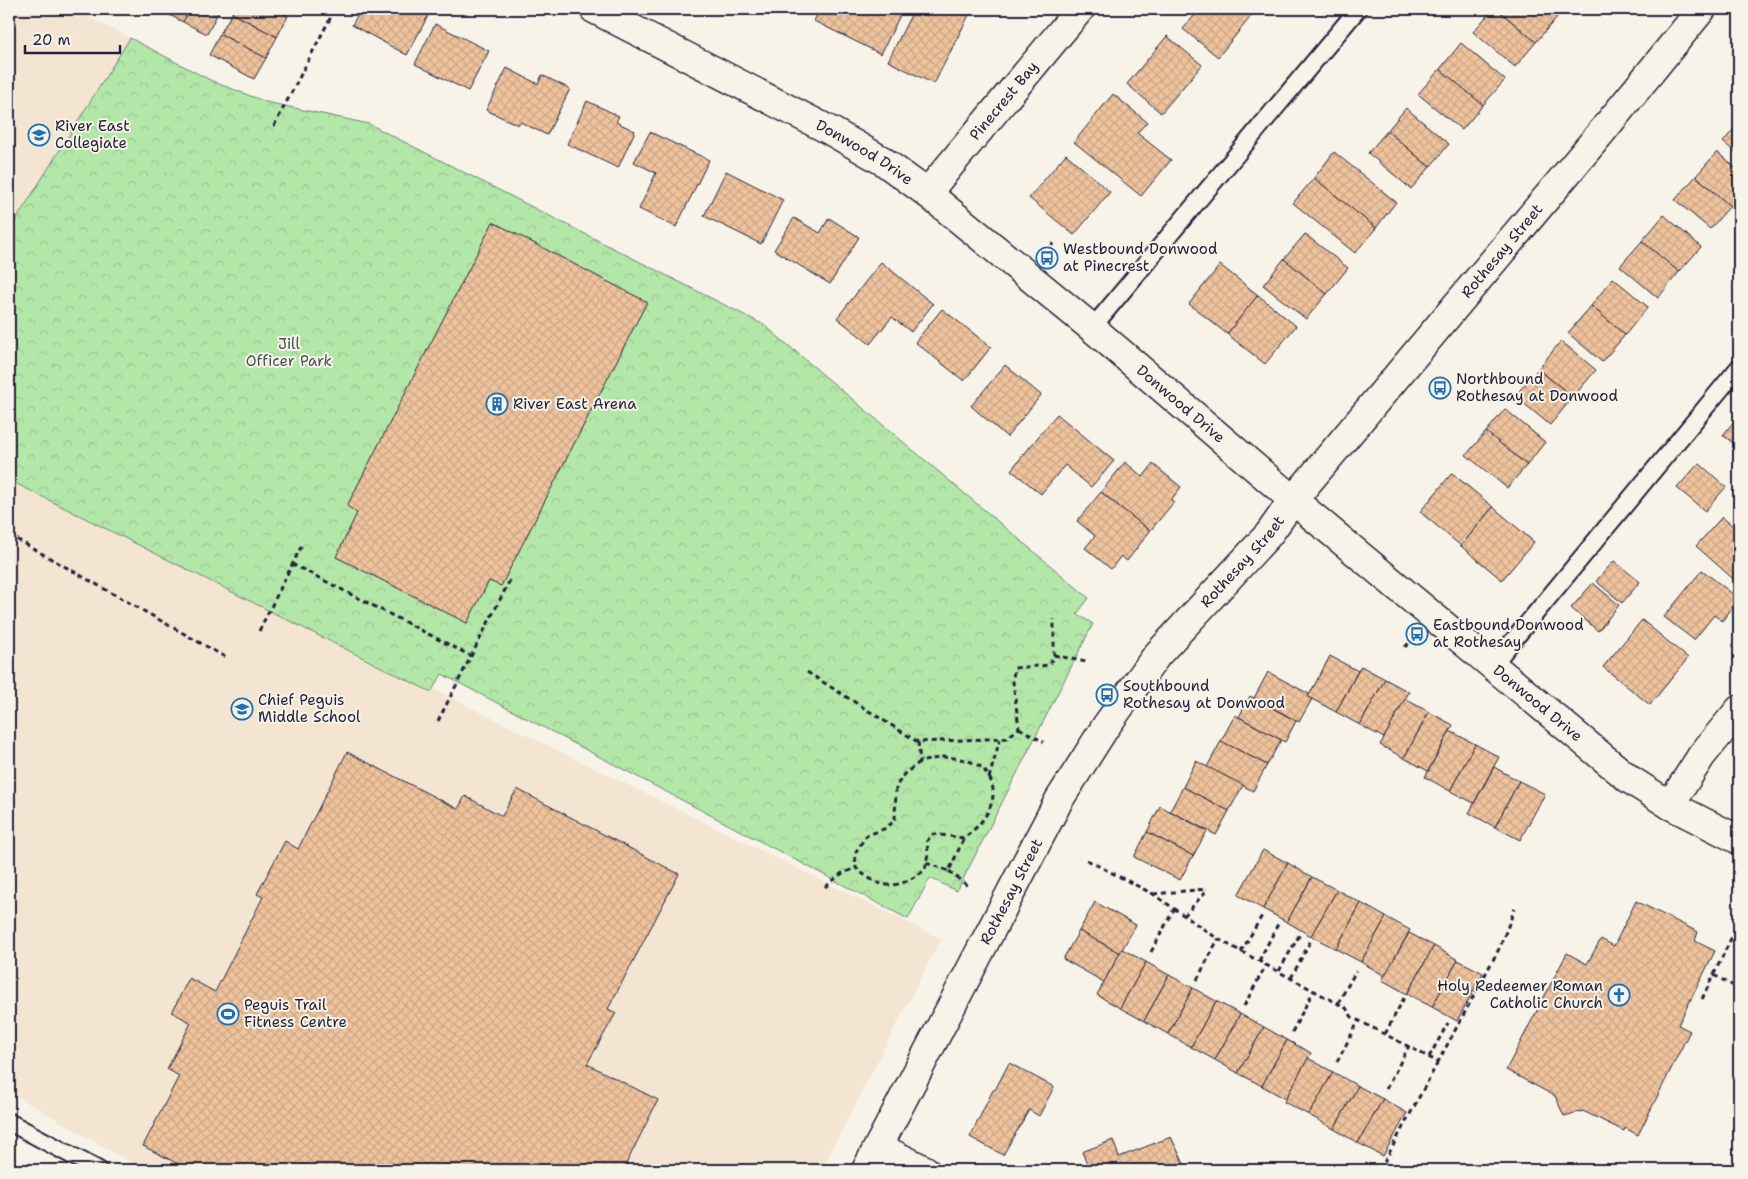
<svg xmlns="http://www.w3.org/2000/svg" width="1748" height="1179" viewBox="0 0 1748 1179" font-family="'Shantell Sans',sans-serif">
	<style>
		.built { fill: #f4e5d2 }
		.park { fill: url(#park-crowns); stroke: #6a8472 }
		.building { fill: url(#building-cross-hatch); stroke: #22223b }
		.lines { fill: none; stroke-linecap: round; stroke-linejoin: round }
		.lane-casing { stroke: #22223b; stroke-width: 20 }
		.street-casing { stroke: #22223b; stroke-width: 31 }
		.secondary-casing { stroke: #22223b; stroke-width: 31 }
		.path { stroke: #22223b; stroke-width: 3; stroke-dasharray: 5 4; stroke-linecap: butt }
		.lane { stroke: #f7f3e8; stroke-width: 16 }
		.street { stroke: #f7f3e8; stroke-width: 28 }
		.secondary { stroke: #f7f3e8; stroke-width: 28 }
		.labels { text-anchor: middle; stroke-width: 4; stroke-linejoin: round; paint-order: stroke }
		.street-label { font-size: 15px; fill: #22223b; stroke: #f7f3e8 }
		.poi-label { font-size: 15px; fill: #22223b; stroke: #f7f3e8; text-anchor: start }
		.park-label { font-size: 15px; fill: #465356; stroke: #f7f3e8 }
	</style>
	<defs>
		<pattern id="park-crowns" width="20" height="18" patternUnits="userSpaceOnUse" patternTransform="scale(1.25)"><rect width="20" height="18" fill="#b3e7a8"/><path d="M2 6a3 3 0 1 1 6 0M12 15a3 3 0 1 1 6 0" fill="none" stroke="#9ac692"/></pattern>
		<pattern id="building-cross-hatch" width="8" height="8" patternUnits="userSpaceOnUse" patternTransform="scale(1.25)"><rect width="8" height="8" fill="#eec39d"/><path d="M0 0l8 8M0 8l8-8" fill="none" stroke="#cca788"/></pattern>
	</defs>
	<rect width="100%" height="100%" fill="#f7f3e8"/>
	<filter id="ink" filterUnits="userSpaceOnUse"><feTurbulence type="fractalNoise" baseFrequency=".02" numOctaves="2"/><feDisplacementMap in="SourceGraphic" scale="10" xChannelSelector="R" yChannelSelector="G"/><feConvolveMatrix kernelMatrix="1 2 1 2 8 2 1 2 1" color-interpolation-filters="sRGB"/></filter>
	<g filter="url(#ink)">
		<g class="built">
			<polygon points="9,9 73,9 130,38 9,231"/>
			<polygon points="9,480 941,939 821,1170 144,1170 9,1092"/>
		</g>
		<polygon class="park" points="130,38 212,81 266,102 369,124 764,325 1089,598 1077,614 1093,624 957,891 930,878 908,919 442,674 431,692 9,480 9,231"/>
		<g class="building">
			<polygon points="161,9 190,9 183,22 160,10"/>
			<polygon points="190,9 220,9 207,34 183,22"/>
			<polygon points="234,9 275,9 288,16 277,37 232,13"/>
			<polygon points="361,9 420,9 429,14 407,55 352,25"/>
			<polygon points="820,9 903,9 881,54 814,21"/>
			<polygon points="914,9 972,9 934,84 888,61"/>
			<polygon points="1200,9 1257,9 1218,57 1183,29"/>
			<polygon points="1493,9 1497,9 1536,42 1515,67 1473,32"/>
			<polygon points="1497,9 1548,9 1557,17 1536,42"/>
			<polygon points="232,13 277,37 266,58 220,34"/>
			<polygon points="435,24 489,51 468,91 415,64"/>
			<polygon points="220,34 266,58 254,79 209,55"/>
			<polygon points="1167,36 1202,65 1161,113 1127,84"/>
			<polygon points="1461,43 1505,80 1483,105 1440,69"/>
			<polygon points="507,68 538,84 542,75 570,89 547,135 520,122 518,125 486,110"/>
			<polygon points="1440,69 1483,105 1462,130 1418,94"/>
			<polygon points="1113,94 1147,122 1137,133 1171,160 1141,196 1074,142"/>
			<polygon points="587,101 619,116 616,122 635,131 618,168 567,144"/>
			<polygon points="1406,108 1449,144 1430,167 1387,131"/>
			<polygon points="1739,123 1739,155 1723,142"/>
			<polygon points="1387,131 1430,167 1411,189 1368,153"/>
			<polygon points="650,132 709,160 676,227 639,209 656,173 634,162"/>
			<polygon points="1334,152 1396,202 1376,228 1314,178"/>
			<polygon points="1717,152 1739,171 1739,195 1730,206 1696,176"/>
			<polygon points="1066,154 1110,192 1074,235 1029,198"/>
			<polygon points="726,171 783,200 761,244 704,216"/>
			<polygon points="1696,176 1730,206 1710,229 1675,200"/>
			<polygon points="1314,178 1376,228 1355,253 1293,203"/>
			<polygon points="1664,215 1701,247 1679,272 1642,241"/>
			<polygon points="794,218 820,233 829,218 859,237 830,284 774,250"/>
			<polygon points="493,222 647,302 501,586 489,581 467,623 336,557 357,513 347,506"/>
			<polygon points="1305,234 1348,268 1327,294 1284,259"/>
			<polygon points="1642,241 1679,272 1658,298 1620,266"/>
			<polygon points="1284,259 1327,294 1306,319 1263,285"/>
			<polygon points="881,262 933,304 911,332 892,317 870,344 837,318"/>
			<polygon points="1220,265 1258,295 1227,334 1189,304"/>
			<polygon points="1613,278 1648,307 1625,335 1591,306"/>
			<polygon points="1258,295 1296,326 1265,364 1227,334"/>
			<polygon points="1591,306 1625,335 1602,362 1568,333"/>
			<polygon points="942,309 991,347 964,381 915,342"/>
			<polygon points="1561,341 1596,370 1573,397 1538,369"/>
			<polygon points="1005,365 1041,395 1007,437 971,406"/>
			<polygon points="1538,369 1573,397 1550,425 1515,396"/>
			<polygon points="1505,409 1545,442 1527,465 1486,432"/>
			<polygon points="1057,414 1114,461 1091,487 1065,465 1041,494 1011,470"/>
			<polygon points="1739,415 1739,448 1723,435"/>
			<polygon points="1486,432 1527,465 1507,488 1466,455"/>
			<polygon points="1125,462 1143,477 1153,464 1181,487 1171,500 1174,502 1150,531 1101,492"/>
			<polygon points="1699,463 1726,487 1705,511 1677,488"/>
			<polygon points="1452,473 1493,507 1461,546 1420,512"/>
			<polygon points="1101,492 1150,531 1127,561 1121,556 1111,569 1085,548 1095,536 1077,521"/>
			<polygon points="1493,507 1534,542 1502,580 1461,546"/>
			<polygon points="1722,517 1739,531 1739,584 1696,546"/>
			<polygon points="1614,561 1640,582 1622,603 1596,581"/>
			<polygon points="1702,570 1739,599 1722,621 1714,615 1694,640 1664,617"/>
			<polygon points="1593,583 1619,605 1598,631 1571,608"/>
			<polygon points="1642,620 1688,658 1650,705 1603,667"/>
			<polygon points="1330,656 1358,671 1336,712 1308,697"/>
			<polygon points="1361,666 1385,679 1360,725 1336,712"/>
			<polygon points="1268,672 1309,694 1308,697 1312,699 1299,722 1254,698"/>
			<polygon points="1385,679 1409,692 1384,738 1360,725"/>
			<polygon points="1250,696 1296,721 1285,742 1239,717"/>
			<polygon points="1405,699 1429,712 1404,758 1380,745"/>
			<polygon points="1429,712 1453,725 1428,771 1404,758"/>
			<polygon points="1235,715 1281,740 1267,765 1221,741"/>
			<polygon points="1450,731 1475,744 1450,791 1425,777"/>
			<polygon points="1221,741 1267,765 1253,791 1207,767"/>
			<polygon points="1475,744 1499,757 1474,803 1450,791"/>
			<polygon points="347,752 458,809 465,796 502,816 517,789 679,874 608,1009 616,1013 587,1064 658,1100 623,1170 255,1170 249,1167 247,1170 190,1170 143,1146 179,1076 167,1069 191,1023 172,1012 189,978 215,992 263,897 257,894 285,841 298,849"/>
			<polygon points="1196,761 1243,785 1229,811 1183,787"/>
			<polygon points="1494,767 1519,781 1495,827 1469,813"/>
			<polygon points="1519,781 1545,794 1520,840 1495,827"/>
			<polygon points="1183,787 1229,811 1216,835 1170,811"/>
			<polygon points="1160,806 1207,831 1193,856 1147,832"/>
			<polygon points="1147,832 1193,856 1180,880 1134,857"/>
			<polygon points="1263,850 1288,863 1263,909 1238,895"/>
			<polygon points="1288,863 1312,877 1287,922 1263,909"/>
			<polygon points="1312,877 1337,890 1311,936 1287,922"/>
			<polygon points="1337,890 1361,903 1336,949 1311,936"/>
			<polygon points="1636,901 1698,932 1695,941 1715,951 1678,1025 1690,1031 1638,1135 1625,1128 1624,1131 1583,1111 1564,1116 1555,1096 1506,1070 1567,953 1587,964 1601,939 1614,946"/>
			<polygon points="1095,902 1136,925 1120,953 1079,931"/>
			<polygon points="1361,903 1386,917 1361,962 1336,949"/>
			<polygon points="1386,917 1410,930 1385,976 1361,962"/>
			<polygon points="1079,931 1120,953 1104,982 1063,959"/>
			<polygon points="1409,933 1434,946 1407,994 1382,980"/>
			<polygon points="1434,946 1458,960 1432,1007 1407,994"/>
			<polygon points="1122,949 1146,962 1120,1008 1097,995"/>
			<polygon points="1458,960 1483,973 1457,1021 1432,1007"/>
			<polygon points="1146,962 1169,975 1144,1021 1120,1008"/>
			<polygon points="1169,975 1193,988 1168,1034 1144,1021"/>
			<polygon points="1193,988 1216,1001 1191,1047 1168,1034"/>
			<polygon points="1216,1001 1240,1014 1215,1060 1191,1047"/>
			<polygon points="1240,1014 1264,1027 1238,1073 1215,1060"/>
			<polygon points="1264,1027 1287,1040 1262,1086 1238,1073"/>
			<polygon points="1287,1040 1311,1053 1286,1099 1262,1086"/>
			<polygon points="1308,1058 1333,1072 1309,1115 1284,1102"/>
			<polygon points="1009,1063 1054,1087 1039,1116 1029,1110 1003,1155 970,1137 993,1090 995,1090"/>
			<polygon points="1333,1072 1358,1086 1334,1129 1309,1115"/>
			<polygon points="1358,1086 1383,1099 1358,1143 1334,1129"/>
			<polygon points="1383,1099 1407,1113 1383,1156 1358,1143"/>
			<polygon points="1171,1137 1187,1170 1090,1170 1082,1152 1113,1140 1119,1157"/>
		</g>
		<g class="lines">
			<g class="lane-casing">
				<g id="lane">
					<polyline points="1092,328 1358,9"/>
					<polyline points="1492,666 1739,367"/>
					<polyline points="9,1122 99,1170"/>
				</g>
			</g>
			<g class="street-casing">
				<g id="street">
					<path id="s1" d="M594,9L831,131L883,161L927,193L1092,328L1293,500"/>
					<path id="s2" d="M927,193L1080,9"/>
					<polyline points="1670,805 1702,755 1739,710"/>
					<polyline points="879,1147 925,1170"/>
				</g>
			</g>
			<g class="secondary-casing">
				<g id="secondary">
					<path id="s3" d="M1293,500L1629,779L1670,805L1739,840"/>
					<path id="s4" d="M866,1170L1059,800L1106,726L1157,655L1269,534L1293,500L1600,134L1702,9"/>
				</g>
			</g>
			<g class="path">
				<polyline points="274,126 335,9"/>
				<polyline points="1048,254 1053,243"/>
				<polyline points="9,535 227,658"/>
				<polyline points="292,564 471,656"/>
				<polyline points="259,631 303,543"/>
				<polyline points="1405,647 1413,639"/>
				<polyline points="1054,655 1086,662"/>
				<polyline points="807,672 918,742 1007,738 1019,728 1013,682 1014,668 1049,665 1054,655 1054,619"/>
				<polyline points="438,721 510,580"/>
				<polyline points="1019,728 1044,742"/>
				<polyline points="918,742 920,762"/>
				<path d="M942,757C956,758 970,759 982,768C985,770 987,774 989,777C1002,800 982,825 964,838L933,834L927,841L928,853L925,870C897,890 882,891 856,868L855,853L866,836L886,828L895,820L896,787L904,774L920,762Z"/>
				<polyline points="989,778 1000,739"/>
				<polyline points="1087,860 1153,894 1218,939 1346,1008 1352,1017 1438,1062 1500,947 1515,908"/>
				<polyline points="926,863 949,871 964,838"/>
				<polyline points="949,871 969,887"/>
				<polyline points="825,887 841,874 856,868"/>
				<polyline points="1153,894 1207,889"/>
				<polyline points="1184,916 1207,890"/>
				<polyline points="1151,952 1174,909"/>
				<polyline points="1241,952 1263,914"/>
				<polyline points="1259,961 1279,922"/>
				<polyline points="1279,971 1300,934"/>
				<polyline points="1714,975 1739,989"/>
				<polyline points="1291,978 1311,940"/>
				<polyline points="1197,980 1218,939"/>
				<polyline points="1702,999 1739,922"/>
				<polyline points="1338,1003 1356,971"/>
				<polyline points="1244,1006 1266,965"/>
				<polyline points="1292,1032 1314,990"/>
				<polyline points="1385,1034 1404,998"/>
				<polyline points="1429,1057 1448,1023"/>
				<polyline points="1337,1062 1359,1020"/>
				<polyline points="1386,1089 1409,1046"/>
				<polyline points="1380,1170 1438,1062"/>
			</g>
			<use href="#lane" class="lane"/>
			<use href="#street" class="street"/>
			<use href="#secondary" class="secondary"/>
		</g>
	</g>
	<defs>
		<g id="school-ring" transform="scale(1.125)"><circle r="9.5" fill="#f7f3e8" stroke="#1f6fb2" stroke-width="1.5"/><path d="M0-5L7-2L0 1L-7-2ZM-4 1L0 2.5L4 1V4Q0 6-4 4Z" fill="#1f6fb2"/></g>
		<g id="bus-ring" transform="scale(1.125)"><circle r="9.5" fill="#f7f3e8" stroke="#1f6fb2" stroke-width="1.5"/><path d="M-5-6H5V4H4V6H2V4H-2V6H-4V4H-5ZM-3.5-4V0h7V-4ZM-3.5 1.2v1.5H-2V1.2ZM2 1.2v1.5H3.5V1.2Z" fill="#1f6fb2"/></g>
		<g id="building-ring" transform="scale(1.125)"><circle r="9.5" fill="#f7f3e8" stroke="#1f6fb2" stroke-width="1.5"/><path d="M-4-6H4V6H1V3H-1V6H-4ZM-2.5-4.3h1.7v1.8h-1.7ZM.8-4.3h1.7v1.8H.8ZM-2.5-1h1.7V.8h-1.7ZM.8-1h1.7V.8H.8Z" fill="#1f6fb2"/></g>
		<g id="church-ring" transform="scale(1.125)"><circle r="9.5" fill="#f7f3e8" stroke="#1f6fb2" stroke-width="1.5"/><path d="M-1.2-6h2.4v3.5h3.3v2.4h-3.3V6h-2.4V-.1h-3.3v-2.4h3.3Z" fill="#1f6fb2"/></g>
		<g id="stadium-ring" transform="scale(1.125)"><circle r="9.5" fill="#f7f3e8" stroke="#1f6fb2" stroke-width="1.5"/><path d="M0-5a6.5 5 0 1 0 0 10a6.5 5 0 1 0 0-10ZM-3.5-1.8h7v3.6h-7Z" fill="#1f6fb2"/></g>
	</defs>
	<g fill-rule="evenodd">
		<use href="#school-ring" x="39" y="135"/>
		<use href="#bus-ring" x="1047" y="258"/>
		<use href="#bus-ring" x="1440" y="388"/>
		<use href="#building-ring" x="497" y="404"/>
		<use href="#bus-ring" x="1417" y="634"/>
		<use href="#bus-ring" x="1107" y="695"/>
		<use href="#school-ring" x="242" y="709"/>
		<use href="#church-ring" x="1619" y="995"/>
		<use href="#stadium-ring" x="228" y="1014"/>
	</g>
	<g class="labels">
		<g class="street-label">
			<text dy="5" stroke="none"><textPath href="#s2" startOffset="120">Pinecrest Bay</textPath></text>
			<text dy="5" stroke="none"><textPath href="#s1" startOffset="306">Donwood Drive</textPath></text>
			<text dy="5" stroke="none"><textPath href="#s4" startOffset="1124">Rothesay Street</textPath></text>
			<text dy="5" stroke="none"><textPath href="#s1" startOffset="711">Donwood Drive</textPath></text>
			<text dy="5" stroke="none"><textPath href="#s4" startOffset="719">Rothesay Street</textPath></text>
			<text dy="5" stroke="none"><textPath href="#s3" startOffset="318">Donwood Drive</textPath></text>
			<text dy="5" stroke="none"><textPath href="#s4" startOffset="314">Rothesay Street</textPath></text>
		</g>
		<g class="poi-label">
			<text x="55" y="131">River East<tspan x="55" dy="17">Collegiate</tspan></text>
			<text x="1063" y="254">Westbound Donwood<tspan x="1063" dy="17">at Pinecrest</tspan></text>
			<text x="1456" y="384">Northbound<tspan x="1456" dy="17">Rothesay at Donwood</tspan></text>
			<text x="513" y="409">River East Arena</text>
			<text x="1433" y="630">Eastbound Donwood<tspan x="1433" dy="17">at Rothesay</tspan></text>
			<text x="1123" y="691">Southbound<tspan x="1123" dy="17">Rothesay at Donwood</tspan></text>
			<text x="258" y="705">Chief Peguis<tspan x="258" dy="17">Middle School</tspan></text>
			<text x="1603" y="991" text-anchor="end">Holy Redeemer Roman<tspan x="1603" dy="17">Catholic Church</tspan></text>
			<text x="244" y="1010">Peguis Trail<tspan x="244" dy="17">Fitness Centre</tspan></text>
		</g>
		<g class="park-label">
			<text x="289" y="349">Jill<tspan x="289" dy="17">Officer Park</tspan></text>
		</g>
	</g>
	<rect width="1748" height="1179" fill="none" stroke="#f7f3e8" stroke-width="30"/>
	<rect x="15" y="15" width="1718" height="1149" fill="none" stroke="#22223b" stroke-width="2" filter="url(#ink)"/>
	<path d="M25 45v8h95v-8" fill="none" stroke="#22223b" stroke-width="2.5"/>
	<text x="32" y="45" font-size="15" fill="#22223b" stroke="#f7f3e8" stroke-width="4" paint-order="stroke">20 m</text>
</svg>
